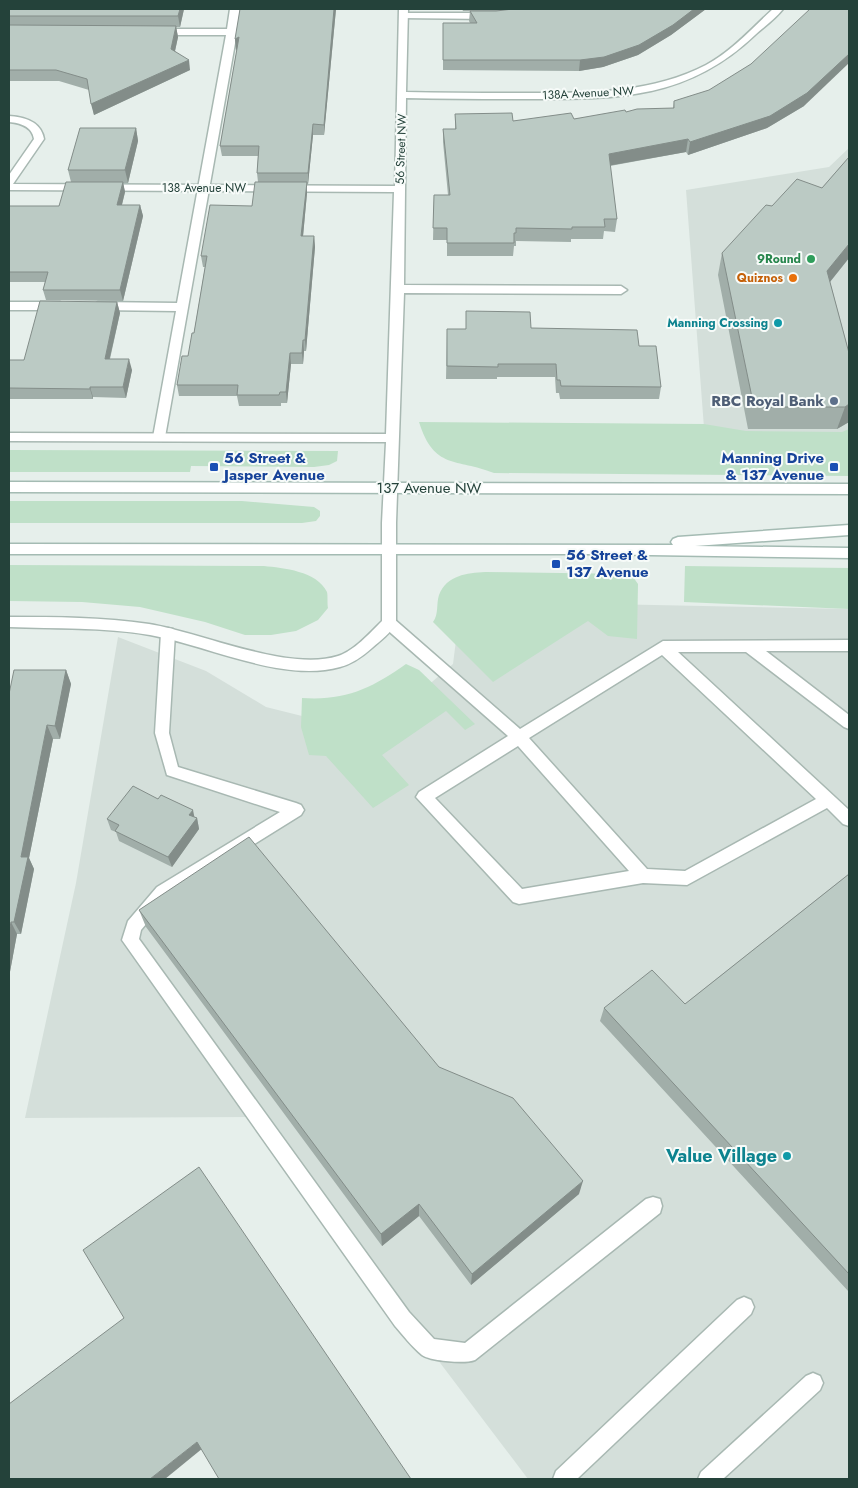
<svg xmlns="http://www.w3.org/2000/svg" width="858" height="1488" viewBox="0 0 858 1488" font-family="Jost,sans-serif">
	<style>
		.built { fill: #d4dfda }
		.green { fill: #bfe0c8 }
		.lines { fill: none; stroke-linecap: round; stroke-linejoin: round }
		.service-casing { stroke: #a8b8b2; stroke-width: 3 }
		.minor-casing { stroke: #a8b8b2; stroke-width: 3 }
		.secondary-casing { stroke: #a4bbb3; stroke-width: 3 }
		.service { fill: #fff; fill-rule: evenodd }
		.minor { fill: #fff; fill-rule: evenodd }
		.secondary { fill: #fff; fill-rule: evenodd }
		.wall { fill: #a1aea9 }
		.shaded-wall { fill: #838d89 }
		.building { fill: #bbcac4; stroke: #838d89 }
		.leisure-dot { fill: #2e9e5b; stroke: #f7fbf9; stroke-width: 2 }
		.food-dot { fill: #e8710a; stroke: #f7fbf9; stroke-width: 2 }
		.culture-dot { fill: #0f9aa8; stroke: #f7fbf9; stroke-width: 2 }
		.service-dot { fill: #5c6f8a; stroke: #f7fbf9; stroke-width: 2 }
		.transit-dot { fill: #1a4fb4; stroke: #f7fbf9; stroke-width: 2 }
		.labels { text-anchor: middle; stroke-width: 4; stroke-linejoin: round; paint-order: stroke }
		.far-street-label { font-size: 12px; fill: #24423a; stroke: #f7fbf9 }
		.far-leisure-label { font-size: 12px; font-weight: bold; fill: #27864d; stroke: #f7fbf9; text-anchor: end }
		.far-food-label { font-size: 12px; font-weight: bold; fill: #c56008; stroke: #f7fbf9; text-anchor: end }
		.far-culture-label { font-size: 12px; font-weight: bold; fill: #0d838f; stroke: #f7fbf9; text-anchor: end }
		.service-label { font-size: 15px; font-weight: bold; fill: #4e5e75; stroke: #f7fbf9; text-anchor: end }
		.transit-label { font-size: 15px; font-weight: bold; fill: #164399; stroke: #f7fbf9; text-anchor: start }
		.street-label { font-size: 15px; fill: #24423a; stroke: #f7fbf9 }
		.near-culture-label { font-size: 18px; font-weight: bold; fill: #0d838f; stroke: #f7fbf9; text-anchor: end }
	</style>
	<rect width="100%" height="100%" fill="#e6efeb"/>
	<g class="built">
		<polygon points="849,148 849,443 705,441 686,190 829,167"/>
		<polygon points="461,601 849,609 849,1479 528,1479 254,1117 25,1118 76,883 118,637 206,671 266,707 326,722 412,699 453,664"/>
	</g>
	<g class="green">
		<path d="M419,422L704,424L746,431L842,432L849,429V476L494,473C456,458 434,470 419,422Z"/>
		<polygon points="9,450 338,451 337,461 329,465 314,467 191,466 190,472 9,472"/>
		<polygon points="9,501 242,501 314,507 320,511 320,516 316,521 302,523 9,523"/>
		<path d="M9,565L264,566C283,568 317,571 327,592C328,596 327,603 328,608L318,620L296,631L271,635H245L205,622L140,607L82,602L9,601Z"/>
		<polygon points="685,566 849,568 849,609 684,602"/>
		<path d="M485,572L631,574L638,584L637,639L608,636L588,621L493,682L433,622C439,614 436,604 439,595C447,575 467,573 485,572Z"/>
		<path d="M406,664L419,670L475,724L465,730L446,711L382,755L409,785L373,808L326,756L309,755L301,727L302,698C346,701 372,688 406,664Z"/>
	</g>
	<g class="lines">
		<g class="service-casing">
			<g id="service">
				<polygon points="230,9 240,9 237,32 165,437 159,441 153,437 176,311 98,310 92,306 98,302 177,303 226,35 158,35 153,32 158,29 227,29"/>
				<polygon points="403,13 489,13 494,16 489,19 400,18 400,14"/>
				<polygon points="9,302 60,302 66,306 60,310 9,310"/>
				<path d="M389,618L394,619L520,729L663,641L849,640V651H766L849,715V729L844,727L746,652H678L849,810V826L843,824L827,808L687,885L643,883L519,904L513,902L416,797L419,792L508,736L384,627L382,623L384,619ZM662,655L816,799L685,871L647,869L529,738ZM518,746L629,871L522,889L435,798Z"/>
				<path d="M168,628L173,629L175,633L169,733L178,767L296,803L301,805L304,810L301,815L169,897L141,930L139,939L409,1312L434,1339L465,1343L646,1199L653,1197L660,1199L662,1206L660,1213L475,1360C465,1364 430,1361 422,1355C412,1347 403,1335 395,1326L122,940L128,921L157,887L280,812L167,775L155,733L161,633L163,629Z"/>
				<polygon points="744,1297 751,1300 754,1307 751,1314 577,1479 553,1479 556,1471 737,1300"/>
				<polygon points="813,1373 820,1376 823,1383 820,1390 723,1479 698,1479 701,1472 806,1376"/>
			</g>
		</g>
		<g class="minor-casing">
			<path id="minor" d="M399,9H408L406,92C446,93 485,93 524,93C586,93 650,94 706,65C732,51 752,28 773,9H783C775,19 764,27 755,35C687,100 617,99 528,99C488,99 447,99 406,98L404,285L621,286L627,290L621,294L404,293L396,523V623C391,633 381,640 372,648C363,656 352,664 340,667C282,683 207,645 150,635C103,627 56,629 9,627V617C56,617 103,617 149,624C200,632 288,672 338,656C354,651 370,633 382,621V523L386,442L9,441V433L386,434L394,192L9,190V175L34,139C32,126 20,123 9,122V116C24,117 41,121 44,139L13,184L395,186Z"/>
		</g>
		<g class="secondary-casing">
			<g id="secondary">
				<polygon points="9,482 849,484 849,494 9,492"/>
				<polygon points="849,525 849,535 695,546 849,548 849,558 584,554 9,554 9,544 673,545 671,542 673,539 678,537"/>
			</g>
		</g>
		<use href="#service" class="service"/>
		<use href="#minor" class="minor"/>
		<use href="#secondary" class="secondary"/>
	</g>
	<g class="wall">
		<polygon points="9,9 184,9 180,27 176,27 178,37 175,51 190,70 94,115 89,90 59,81 9,81"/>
		<polygon points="336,9 324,135 313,135 308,184 307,184 307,193 303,236 314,236 315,247 306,351 304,351 303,364 291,364 287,403 281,403 281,406 239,406 237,396 179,396 177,385 188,356 194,333 205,267 203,267 201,256 252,206 258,182 257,173 258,156 222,156 220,146 237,49 236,50 235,39"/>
		<polygon points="462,9 706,9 671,35 638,55 603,67 579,71 443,70 443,23 470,23 469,21 470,11 463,11"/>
		<polygon points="674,101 804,106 767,128 688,155 686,152 610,166 617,219 615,232 604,231 603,239 571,239 571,242 516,241 516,246 514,246 513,256 447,256 447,240 433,240 434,195 448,195 443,142 443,129 455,129 455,114 513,121 574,119 626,112 673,108"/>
		<polygon points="136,128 138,141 128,183 123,183 125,192 122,205 140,205 143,216 123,301 46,300 43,290 45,282 9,282 9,206 59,206 71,182 68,170"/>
		<polygon points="849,157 849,258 830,282 849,353 849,422 837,429 748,429 718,275 722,253 772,206 822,188"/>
		<polygon points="117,302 120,313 110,359 132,370 126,398 93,397 93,399 9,399 9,360 24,360"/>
		<polygon points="466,311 531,328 639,346 661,387 659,399 560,399 559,393 556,393 555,377 497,377 497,379 446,379 447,329 466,329"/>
		<polygon points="66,670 71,684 60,739 53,739 29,858 34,869 21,934 17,934 9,977 9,694"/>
		<polygon points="195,817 197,818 199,829 172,867 119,841 116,832 111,830 107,819"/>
		<polygon points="849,874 849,1292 600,1021 604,1008 685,1004"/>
		<polygon points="139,910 439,1067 579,1194 471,1285 419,1216 382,1246 146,927"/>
	</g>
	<g class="shaded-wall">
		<polygon points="180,9 184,9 180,27 178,16"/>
		<polygon points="334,9 336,9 324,135 324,125"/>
		<polygon points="694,9 706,9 671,35 638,55 603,67 579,71 580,60"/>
		<polygon points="176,26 178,37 173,60 171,49"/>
		<polygon points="239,37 241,48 236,50 235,39"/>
		<polygon points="849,54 849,63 804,106 767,128 688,155 690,142"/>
		<polygon points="189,60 190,70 94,115 91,104"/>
		<polygon points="313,124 313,135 308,184 308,173"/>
		<polygon points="136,128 138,141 128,183 125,170"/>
		<polygon points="688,139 686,152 607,166 609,154"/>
		<polygon points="123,182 125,192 119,216 117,205"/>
		<polygon points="307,182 307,193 302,247 301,236"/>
		<polygon points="140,205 143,216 123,301 120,290"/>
		<polygon points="314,236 315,247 306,351 305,340"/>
		<polygon points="849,244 849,258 821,293 827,271"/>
		<polygon points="117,302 120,313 107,370 105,359"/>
		<polygon points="303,340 304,351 303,364 302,353"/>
		<polygon points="290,353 291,364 287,403 286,392"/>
		<polygon points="129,359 132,370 126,398 123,387"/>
		<polygon points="90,387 93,397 93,399 90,389"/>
		<polygon points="849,404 849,422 837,429 845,407"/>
		<polygon points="66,670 71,684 60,739 55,726"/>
		<polygon points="47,725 53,739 29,858 34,869 21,934 14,922 21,857"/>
		<polygon points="193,810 195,820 197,818 199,829 172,867 168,857 189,815"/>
		<polygon points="11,922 17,934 9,977 9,933"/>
		<polygon points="583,1181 579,1194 471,1285 472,1274"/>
		<polygon points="419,1204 419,1216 382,1246 381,1234"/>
		<polygon points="197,1442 203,1448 165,1479 150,1479"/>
	</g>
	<g class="building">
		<polygon points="9,9 180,9 178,16 9,16"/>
		<polygon points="240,9 334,9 324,125 313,124 308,173 257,173 259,146 220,146 239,37 235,39"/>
		<polygon points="513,9 694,9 673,25 639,45 604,57 580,60 443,60 443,23 477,23 470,11 496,11"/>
		<polygon points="810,9 849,9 849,54 807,93 770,116 690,142 688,139 609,154 617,219 604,219 605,227 572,227 572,229 516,228 516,233 514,233 514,243 447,243 447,228 433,228 434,195 450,195 443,129 456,129 455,114 512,113 513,121 571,113 574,119 625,110 626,112 637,109 674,108 674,101 709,90 751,64"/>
		<polygon points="9,25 176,26 171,49 189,60 91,104 87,79 56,70 9,70"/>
		<polygon points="80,128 136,128 125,170 68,170"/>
		<polygon points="849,157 849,244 827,271 849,353 849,404 845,407 754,407 722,253 766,205 772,206 797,179 822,188"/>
		<polygon points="66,182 123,182 117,205 140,205 120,290 43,290 48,272 9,272 9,206 59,206"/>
		<polygon points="255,182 307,182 301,236 314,236 305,340 303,340 302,353 290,353 286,392 280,392 279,395 237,395 238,385 177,385 182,356 188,356 192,333 194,333 207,256 201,256 210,205 252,206"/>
		<polygon points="40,301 117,302 105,359 129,359 123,387 90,387 90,389 9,388 9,360 24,360"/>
		<polygon points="466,311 530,312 531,328 637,330 639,346 656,346 661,387 561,386 560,380 557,380 556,364 498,364 498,367 447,366 447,329 466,329"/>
		<polygon points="14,670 66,670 55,726 47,725 21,857 28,857 14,922 11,922 9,933 9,694"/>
		<polygon points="133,786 158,799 161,795 193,810 189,815 197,818 168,857 115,831 119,825 107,819"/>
		<polygon points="249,837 439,1067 513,1098 583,1181 472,1274 419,1204 381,1234 139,910"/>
		<polygon points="849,874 849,1274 604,1008 652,970 685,1004"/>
		<polygon points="199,1167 411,1479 219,1479 197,1442 150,1479 9,1479 9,1404 124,1318 83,1250"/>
	</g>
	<circle class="leisure-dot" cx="811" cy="259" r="5"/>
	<circle class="food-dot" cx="793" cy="278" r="5"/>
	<g class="culture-dot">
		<circle cx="778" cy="323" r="5"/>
		<circle cx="787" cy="1156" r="5"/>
	</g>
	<circle class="service-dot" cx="834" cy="401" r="5"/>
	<g class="transit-dot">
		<rect x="209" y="462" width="10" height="10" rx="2.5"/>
		<rect x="829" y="462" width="10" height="10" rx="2.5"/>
		<rect x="551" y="559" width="10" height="10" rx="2.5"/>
	</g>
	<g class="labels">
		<g class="far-street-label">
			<text transform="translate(588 93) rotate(-3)" y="4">138A Avenue NW</text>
			<text transform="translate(401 149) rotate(-88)" y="4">56 Street NW</text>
			<text x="204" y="192">138 Avenue NW</text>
		</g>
		<g class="far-leisure-label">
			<text x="801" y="263">9Round</text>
		</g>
		<g class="far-food-label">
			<text x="783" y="282">Quiznos</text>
		</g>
		<g class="far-culture-label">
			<text x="768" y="327">Manning Crossing</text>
		</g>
		<g class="service-label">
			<text x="824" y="406">RBC Royal Bank</text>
		</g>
		<g class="transit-label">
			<text x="224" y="463">56 Street &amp;<tspan x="224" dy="17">Jasper Avenue</tspan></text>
			<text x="824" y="463" text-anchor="end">Manning Drive<tspan x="824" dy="17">&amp; 137 Avenue</tspan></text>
			<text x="566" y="560">56 Street &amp;<tspan x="566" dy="17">137 Avenue</tspan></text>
		</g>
		<g class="street-label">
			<text x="429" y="493">137 Avenue NW</text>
		</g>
		<g class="near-culture-label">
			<text x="777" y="1162">Value Village</text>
		</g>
	</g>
	<rect width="858" height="1488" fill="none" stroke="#24423a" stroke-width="20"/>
</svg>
